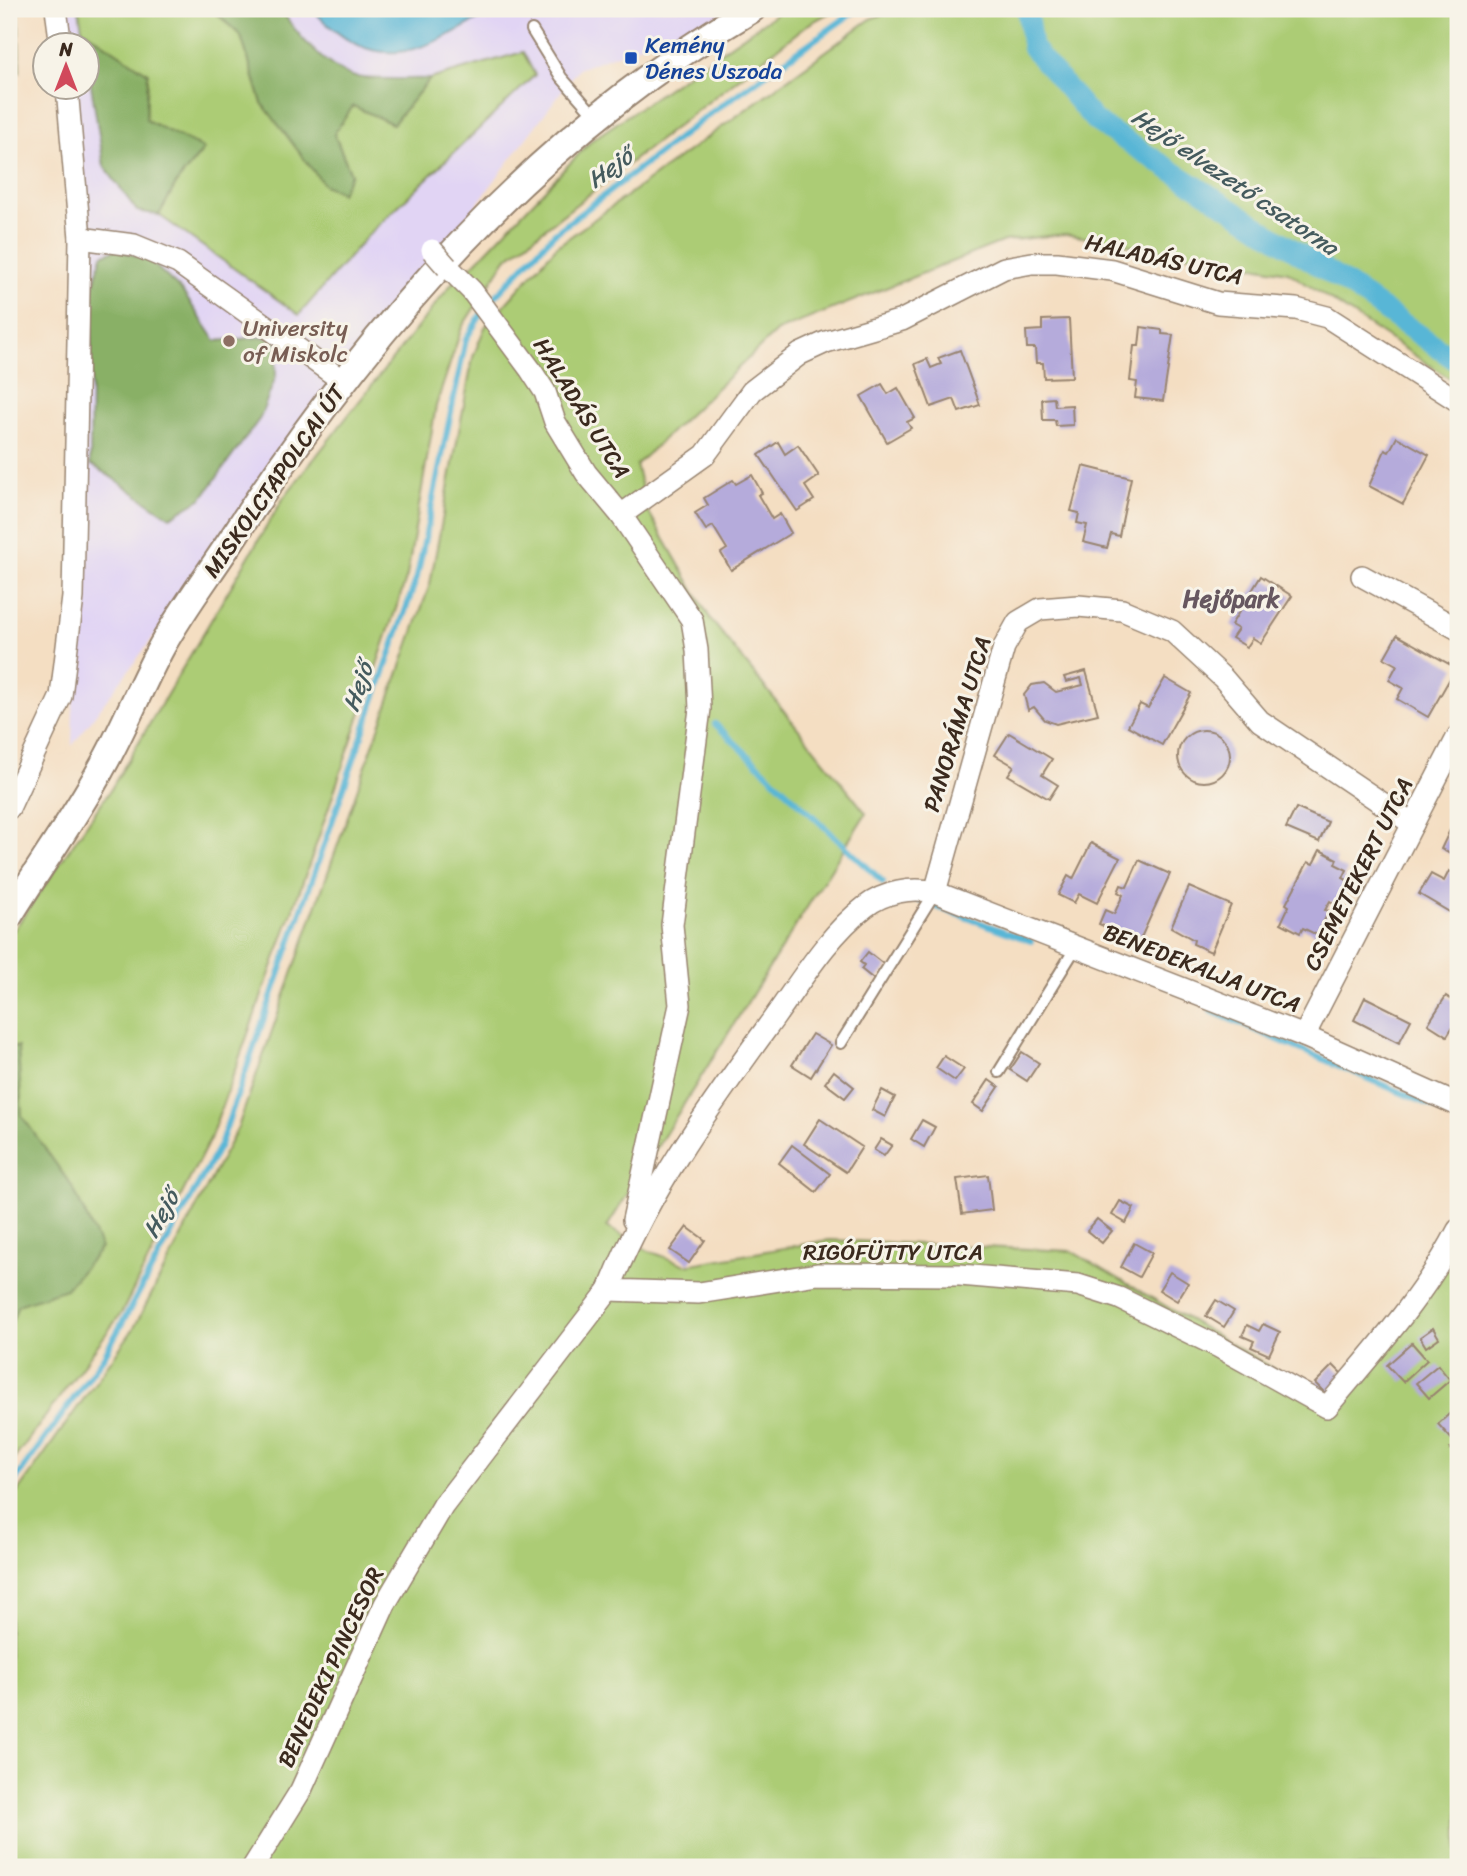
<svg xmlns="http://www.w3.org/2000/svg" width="1467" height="1876" viewBox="0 0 1467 1876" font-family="Sriracha,sans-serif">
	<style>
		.built { fill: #e1d4f4 }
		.green { fill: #accc75; stroke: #747b4a; stroke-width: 2 }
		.forest { fill: #89b066; stroke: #626d42; stroke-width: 2 }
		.water { fill: #58b6d6; stroke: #4a707a; stroke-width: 2 }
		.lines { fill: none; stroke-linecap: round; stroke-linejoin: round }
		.stream { stroke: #58b6d6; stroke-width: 6 }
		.canal { stroke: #58b6d6; stroke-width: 21 }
		.building { fill: #b5abdb }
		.service-casing { stroke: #988470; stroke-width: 14 }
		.minor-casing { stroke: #988470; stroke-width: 24 }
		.tertiary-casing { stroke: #988470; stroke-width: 30 }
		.service { stroke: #fff; stroke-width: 10 }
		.minor { stroke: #fff; stroke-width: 21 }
		.tertiary { stroke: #fff; stroke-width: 26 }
		.minor-bridge-casing { stroke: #988470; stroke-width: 24; stroke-linecap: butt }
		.minor-bridge { stroke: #fff; stroke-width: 21 }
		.transit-dot { fill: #1a4fb4; stroke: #f7f3e8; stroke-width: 2.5 }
		.education-dot { fill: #8d6e63; stroke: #f7f3e8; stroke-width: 2.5 }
		.labels { text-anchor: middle; stroke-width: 6; stroke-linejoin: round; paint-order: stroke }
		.transit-label { font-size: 23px; fill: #164399; stroke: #f7f3e8; text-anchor: start }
		.street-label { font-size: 23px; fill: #3b2a1e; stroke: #f7f3e8 }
		.education-label { font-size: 23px; fill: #785e54; stroke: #f7f3e8; text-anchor: start }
		.water-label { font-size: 24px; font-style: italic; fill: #455b5e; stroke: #f7f3e8 }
		.neighbourhood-label { font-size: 24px; font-weight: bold; fill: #665760; stroke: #f7f3e8 }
	</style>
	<rect width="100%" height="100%" fill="#f7f3e8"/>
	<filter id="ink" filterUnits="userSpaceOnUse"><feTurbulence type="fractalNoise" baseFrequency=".0143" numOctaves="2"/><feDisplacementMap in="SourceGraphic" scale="14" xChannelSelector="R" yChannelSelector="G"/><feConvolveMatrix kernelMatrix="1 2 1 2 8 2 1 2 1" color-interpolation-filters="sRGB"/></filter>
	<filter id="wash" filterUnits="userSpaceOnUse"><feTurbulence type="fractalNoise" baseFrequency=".00686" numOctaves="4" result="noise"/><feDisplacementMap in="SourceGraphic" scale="28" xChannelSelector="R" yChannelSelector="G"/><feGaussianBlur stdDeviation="1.57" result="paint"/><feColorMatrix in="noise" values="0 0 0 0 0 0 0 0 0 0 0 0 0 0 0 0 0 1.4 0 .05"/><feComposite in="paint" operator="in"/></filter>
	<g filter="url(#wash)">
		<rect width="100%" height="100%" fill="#f4dec2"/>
		<polygon class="built" points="54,9 735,9 578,69 72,746 87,194 68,88 88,88 88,46 61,45"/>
		<g class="green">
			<polygon points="9,9 18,9 20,72 9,72"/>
			<polygon points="79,9 212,9 241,36 262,103 341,192 351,174 334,134 353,105 392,124 430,79 523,52 535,75 368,235 299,315 159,215 177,182 204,149 146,120 148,73 82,29"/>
			<polygon points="783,9 836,9 807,25 506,259 462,327 436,406 407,576 314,851 210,1139 122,1312 9,1466 9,937 111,789 284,497 457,277 474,264 592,140"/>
			<polygon points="904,9 1458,9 1458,384 1288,272 1065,234 1004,241 777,331 636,465 648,511 711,620 866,813 607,1227 649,1251 686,1265 830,1240 1071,1251 1339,1407 1458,1253 1458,1867 9,1867 9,1504 134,1328 238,1127 430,584 473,357 485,327 556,247 872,18"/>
		</g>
		<g class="forest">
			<path d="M212,9H281C296,34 324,66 352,76C367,81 412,78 430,79L393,124L353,106L334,134L351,174L341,193L324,185L262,103L241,36Z"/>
			<polygon points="82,29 148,73 146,120 204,149 177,182 159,215 137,211 104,166"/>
			<path d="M116,249L149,260L182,291L216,341L263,337L276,341V376L260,418L202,498L170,517C142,500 119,480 90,464L92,292L102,255Z"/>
			<polygon points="9,1047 18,1047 22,1116 73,1188 101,1248 66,1289 18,1305 9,1330"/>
		</g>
		<path class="water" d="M312,9H497C425,49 378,82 312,9Z"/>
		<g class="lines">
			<g class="stream">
				<polyline points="488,304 554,234 715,110 858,9"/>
				<polyline points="715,724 883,882"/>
				<polyline points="915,899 1031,941"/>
				<polyline points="1211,1011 1458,1117"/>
				<polyline points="9,1489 104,1356 220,1145 417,577 466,339 482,313"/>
			</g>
			<polyline class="canal" points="1027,9 1032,47 1095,121 1353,288 1458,362"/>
		</g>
		<g id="blocks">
			<g class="building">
				<polygon points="1069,319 1072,377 1044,378 1043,363 1036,363 1035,348 1027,348 1026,331 1042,330 1042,320"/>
				<polygon points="1141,327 1162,330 1162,334 1173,335 1163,401 1135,398 1137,382 1130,381 1134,346 1139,346"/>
				<polygon points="960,350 980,405 959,412 954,399 931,407 915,364 927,359 931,368 941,364 938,358"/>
				<polygon points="882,384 888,394 898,388 915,418 907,422 911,428 887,442 861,396"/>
				<polygon points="1054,398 1055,406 1072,405 1073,425 1056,426 1055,420 1043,420 1042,399"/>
				<polygon points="1397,437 1429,455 1403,504 1369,486 1385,450 1389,452"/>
				<polygon points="778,442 785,454 798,445 819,476 805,486 814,500 797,511 759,455"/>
				<polygon points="1083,466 1131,478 1119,536 1111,534 1107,548 1083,542 1087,525 1077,523 1079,513 1071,511"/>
				<polygon points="752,475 762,493 758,495 772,519 780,514 791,533 731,570 721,553 727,549 713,526 706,530 695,513 708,505 704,498 733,480 736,484"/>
				<polygon points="1261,576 1292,596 1261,643 1253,638 1247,647 1232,638 1238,629 1231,625"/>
				<polygon points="1397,635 1456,668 1428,717 1397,699 1403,688 1389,680 1397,665 1384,658"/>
				<polygon points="1086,671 1098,714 1056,724 1045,720 1034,707 1028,710 1024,695 1032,685 1044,683 1056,692 1083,685 1081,678 1066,682 1064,677"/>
				<polygon points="1165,678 1191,693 1162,745 1128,726 1140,704 1148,708"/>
				<circle cx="1204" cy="756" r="26"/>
				<polygon points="1009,733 1052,759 1042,775 1058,785 1049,799 1008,775 1014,766 995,755"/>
				<polygon points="1296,808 1328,822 1319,842 1286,828"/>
				<polygon points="1458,813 1458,858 1441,849"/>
				<polygon points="1091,843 1120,858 1097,903 1079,894 1074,903 1058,895 1068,876 1073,879"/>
				<polygon points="1320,850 1337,859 1335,864 1347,870 1343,878 1349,881 1337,905 1330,901 1325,910 1329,911 1317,935 1303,928 1300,933 1281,923 1289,906 1286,904 1308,862 1313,864"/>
				<polygon points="1139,860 1170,874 1139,942 1099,924 1105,910 1114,914 1123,895 1118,892 1121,885 1127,887"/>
				<polygon points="1449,871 1458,876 1458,905 1453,914 1419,894 1431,874 1444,881"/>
				<polygon points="1189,887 1231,905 1211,952 1193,944 1194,940 1171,927"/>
				<polygon points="868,952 887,967 876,981 861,969 864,965 860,962"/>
				<polygon points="1446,996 1458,1004 1458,1018 1447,1036 1428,1024"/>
				<polygon points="1365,997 1411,1020 1399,1043 1354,1020"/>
				<polygon points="812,1034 831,1045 811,1077 792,1065"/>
				<polygon points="1022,1052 1039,1063 1027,1081 1010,1070"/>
				<polygon points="944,1056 964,1069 955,1081 936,1068"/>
				<polygon points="834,1071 854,1087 845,1098 825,1083"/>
				<polygon points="989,1080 999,1087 983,1111 973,1104"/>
				<polygon points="882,1090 895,1097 885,1117 872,1110"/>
				<polygon points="820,1119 862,1147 846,1172 804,1144"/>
				<polygon points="922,1120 935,1127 924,1147 911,1139"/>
				<polygon points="881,1139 892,1145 884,1156 874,1150"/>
				<polygon points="792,1145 830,1174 816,1192 779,1163"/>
				<polygon points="988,1175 992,1210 962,1214 957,1179"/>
				<polygon points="1120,1201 1134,1208 1126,1223 1112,1215"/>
				<polygon points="1097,1219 1112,1231 1102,1243 1087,1231"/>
				<polygon points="687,1227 705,1240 689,1263 670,1250"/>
				<polygon points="1134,1243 1152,1253 1139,1277 1121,1267"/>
				<polygon points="1170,1272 1188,1283 1177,1301 1159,1290"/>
				<polygon points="1216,1300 1234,1311 1224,1327 1206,1316"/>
				<polygon points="1263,1324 1280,1332 1269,1355 1251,1347 1254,1341 1242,1336 1247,1325 1259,1331"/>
				<polygon points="1433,1328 1439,1338 1426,1347 1420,1337"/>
				<polygon points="1412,1343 1427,1360 1403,1382 1387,1365"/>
				<polygon points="1333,1365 1347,1379 1329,1397 1315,1383"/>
				<polygon points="1438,1365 1450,1380 1429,1398 1416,1383"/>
				<polygon points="1458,1406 1458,1458 1450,1449 1456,1444 1438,1424"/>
			</g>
		</g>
	</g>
	<g filter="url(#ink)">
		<use href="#blocks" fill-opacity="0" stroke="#988470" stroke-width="2"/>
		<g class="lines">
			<g class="service-casing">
				<g id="service">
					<polyline points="532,30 561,77 596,117"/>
					<polyline points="841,1043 935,892"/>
					<polyline points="999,1072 1076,947"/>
				</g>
			</g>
			<g class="minor-casing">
				<g id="minor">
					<polyline points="56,9 61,46"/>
					<polyline points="80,238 134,245 178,263 343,381"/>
					<polyline points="442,261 472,291 530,369 545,392 555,422 586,473 621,515 692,620 697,650 700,709 672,925 680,1005 633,1220"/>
					<polyline points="621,515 705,455 752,391 800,354 826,342 902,320 1004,268 1032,263 1057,263 1112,270 1218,303 1296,309 1327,317 1458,401"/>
					<polyline points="1362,576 1458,629"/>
					<polyline points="9,808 61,696 73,597 80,238 67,88"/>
					<polyline points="935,892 1004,647 1018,622 1040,609 1078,606 1122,610 1172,631 1223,678 1260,721 1413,824"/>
					<polyline points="1304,1036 1458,736"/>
					<path d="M1458,1105L1304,1036L935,892C911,887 884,892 865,907C828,935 800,982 774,1018C711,1105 648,1190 609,1290L699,1293L817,1274L960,1275L1078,1285L1119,1298L1219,1347L1327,1407C1374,1351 1425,1295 1458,1230"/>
					<polyline points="253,1867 301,1790 385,1604 443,1506 609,1290"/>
				</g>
			</g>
			<g class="tertiary-casing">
				<path id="tertiary" d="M9,916C39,867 74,819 101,769C124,729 140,686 162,646C183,608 210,573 234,536C372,325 533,138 752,9"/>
			</g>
			<use href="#service" class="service"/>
			<use href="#minor" class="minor"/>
			<use href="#tertiary" class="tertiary"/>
			<g class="minor-bridge-casing">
				<polyline id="minor-bridge" points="432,250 447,267"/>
			</g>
			<use href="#minor-bridge" class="minor-bridge"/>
		</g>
	</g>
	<rect class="transit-dot" x="624" y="51" width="14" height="14" rx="3.5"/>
	<circle class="education-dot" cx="229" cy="341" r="7"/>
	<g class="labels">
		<g class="transit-label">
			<text x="645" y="53">Kemény<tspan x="645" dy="26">Dénes Uszoda</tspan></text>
		</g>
		<g class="street-label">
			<text transform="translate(1164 259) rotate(13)" y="8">HALADÁS UTCA</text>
			<text transform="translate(582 408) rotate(58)" y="8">HALADÁS UTCA</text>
			<text transform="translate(274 481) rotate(-55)" y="8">MISKOLCTAPOLCAI ÚT</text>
			<text transform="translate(957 724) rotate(-73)" y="8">PANORÁMA UTCA</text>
			<text transform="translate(1358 874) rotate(-63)" y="8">CSEMETEKERT UTCA</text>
			<text transform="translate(1202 968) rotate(21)" y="8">BENEDEKALJA UTCA</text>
			<text x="893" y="1260">RIGÓFÜTTY UTCA</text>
			<text transform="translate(330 1667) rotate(-65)" y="8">BENEDEKI PINCESOR</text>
		</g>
		<g class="education-label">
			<text x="243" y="336">University<tspan x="243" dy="26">of Miskolc</tspan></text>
		</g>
		<g class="water-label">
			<text transform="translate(610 168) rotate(-36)" y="8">Hejő</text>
			<text transform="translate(1235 182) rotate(34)" y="8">Hejő elvezető csatorna</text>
			<text transform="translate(358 687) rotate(-71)" y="8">Hejő</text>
			<text transform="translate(161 1214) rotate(-61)" y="8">Hejő</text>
		</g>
		<g class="neighbourhood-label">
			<text x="1231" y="607">Hejőpark</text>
		</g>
	</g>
	<rect width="1467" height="1876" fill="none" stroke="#f7f3e8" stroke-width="35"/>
	<g transform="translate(66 66)"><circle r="33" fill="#f7f3e8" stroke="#aca397" stroke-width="2"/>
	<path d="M0-5L12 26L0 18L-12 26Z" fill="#d1495b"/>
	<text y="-10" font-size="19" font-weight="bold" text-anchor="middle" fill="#3b2a1e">N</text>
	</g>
</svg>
